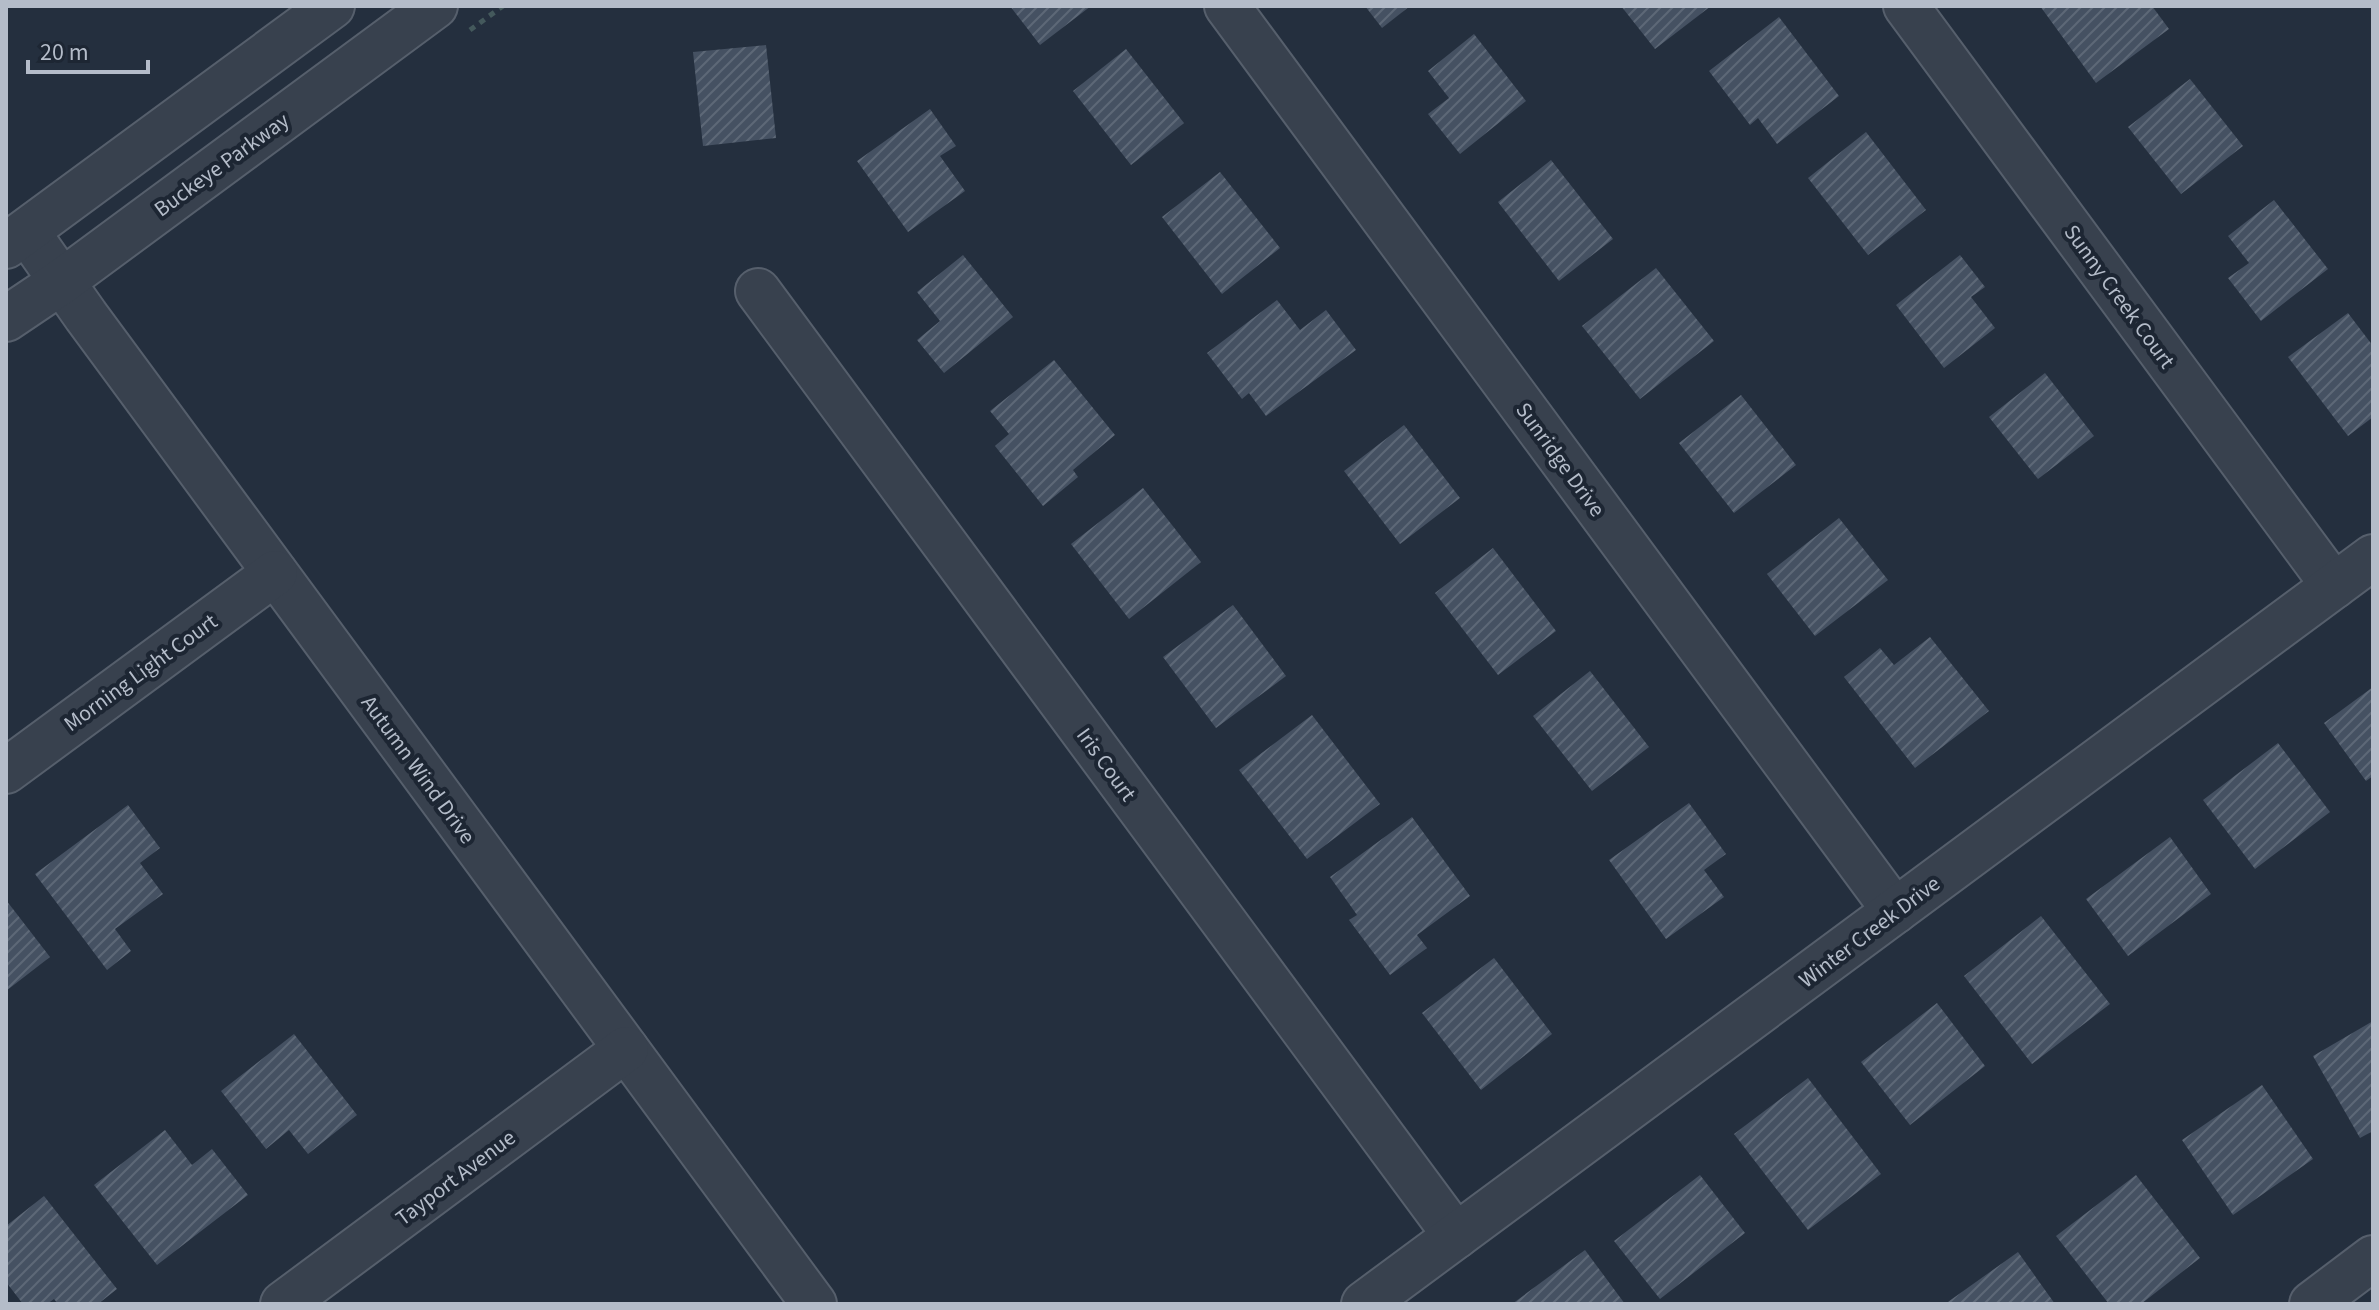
<svg xmlns="http://www.w3.org/2000/svg" width="2379" height="1310" viewBox="0 0 2379 1310" font-family="'Source Sans 3',sans-serif">
	<style>
		.building { fill: url(#building-hatch) }
		.lines { fill: none; stroke-linecap: round; stroke-linejoin: round }
		.minor-casing { stroke: #565f6c; stroke-width: 48 }
		.path { stroke: #44595c; stroke-width: 5; stroke-dasharray: 6 6; stroke-linecap: butt }
		.minor { stroke: #38414e; stroke-width: 44 }
		.labels { text-anchor: middle; stroke-width: 8; stroke-linejoin: round; paint-order: stroke }
		.street-label { font-size: 22px; fill: #b4bcc9; stroke: #1d2633 }
	</style>
	<defs>
		<pattern id="building-hatch" width="6" height="6" patternUnits="userSpaceOnUse" patternTransform="scale(2)"><rect width="6" height="6" fill="#455162"/><path d="M-1 1l2-2M0 6l6-6M5 7l2-2" fill="none" stroke="#5d6877"/></pattern>
	</defs>
	<rect width="100%" height="100%" fill="#242f3e"/>
	<g class="building">
		<polygon points="1010,6 1091,6 1040,45"/>
		<polygon points="1365,6 1410,6 1382,28"/>
		<polygon points="1621,6 1711,6 1655,49"/>
		<polygon points="2040,6 2152,6 2169,29 2096,83"/>
		<polygon points="1779,17 1839,96 1777,144 1758,118 1750,125 1709,71"/>
		<polygon points="1474,34 1526,101 1460,154 1428,114 1449,98 1428,71"/>
		<polygon points="766,45 776,138 703,146 693,52"/>
		<polygon points="1126,49 1184,123 1131,165 1073,91"/>
		<polygon points="2190,79 2243,146 2181,194 2128,127"/>
		<polygon points="930,109 956,146 940,156 965,191 908,232 857,161"/>
		<polygon points="1866,132 1926,210 1868,255 1808,178"/>
		<polygon points="1551,160 1613,239 1559,281 1498,202"/>
		<polygon points="1220,172 1280,248 1222,294 1162,217"/>
		<polygon points="2274,200 2328,269 2261,321 2228,278 2249,263 2228,236"/>
		<polygon points="963,255 1013,317 944,373 917,340 940,321 917,292"/>
		<polygon points="1960,255 1985,287 1971,297 1995,328 1944,368 1896,305"/>
		<polygon points="1656,268 1714,341 1640,399 1582,326"/>
		<polygon points="1277,300 1300,330 1326,310 1356,350 1266,416 1249,393 1242,399 1207,353"/>
		<polygon points="2348,313 2373,346 2373,417 2348,436 2288,357"/>
		<polygon points="1054,360 1115,435 1073,470 1078,477 1043,506 995,446 1009,434 990,411"/>
		<polygon points="2045,373 2094,436 2038,479 1989,417"/>
		<polygon points="1741,395 1796,465 1734,513 1679,443"/>
		<polygon points="1404,425 1460,498 1400,544 1344,471"/>
		<polygon points="1143,488 1201,562 1129,619 1071,544"/>
		<polygon points="1839,518 1888,580 1815,636 1767,574"/>
		<polygon points="1493,548 1556,631 1498,675 1435,593"/>
		<polygon points="1233,605 1286,676 1216,728 1163,657"/>
		<polygon points="1930,637 1989,711 1915,768 1844,677 1880,648 1894,665"/>
		<polygon points="1590,671 1649,747 1592,791 1533,716"/>
		<polygon points="2373,687 2373,776 2366,781 2324,723"/>
		<polygon points="1312,715 1380,804 1307,859 1239,770"/>
		<polygon points="2278,743 2330,812 2255,869 2203,800"/>
		<polygon points="1689,803 1726,854 1704,870 1724,897 1666,939 1609,860"/>
		<polygon points="128,805 160,848 140,863 163,894 115,929 131,951 107,970 35,874"/>
		<polygon points="1412,817 1470,896 1417,935 1427,948 1390,975 1349,920 1357,915 1330,877"/>
		<polygon points="2170,837 2211,894 2128,956 2086,899"/>
		<polygon points="6,900 50,957 6,991"/>
		<polygon points="2041,916 2110,1004 2032,1064 1964,976"/>
		<polygon points="1494,958 1552,1034 1481,1090 1422,1013"/>
		<polygon points="1937,1003 1985,1066 1910,1125 1861,1062"/>
		<polygon points="2373,1021 2373,1131 2360,1138 2313,1056"/>
		<polygon points="294,1034 357,1115 308,1154 289,1130 266,1149 221,1091"/>
		<polygon points="1808,1078 1881,1174 1808,1230 1734,1134"/>
		<polygon points="2262,1085 2313,1159 2233,1215 2182,1140"/>
		<polygon points="165,1130 192,1165 212,1149 248,1195 157,1265 94,1185"/>
		<polygon points="1700,1175 1745,1233 1660,1299 1614,1241"/>
		<polygon points="2136,1175 2200,1258 2141,1304 2109,1304 2056,1236"/>
		<polygon points="44,1196 117,1289 98,1304 58,1304 54,1299 47,1304 23,1304 6,1282 6,1226"/>
		<polygon points="1585,1250 1625,1304 1512,1304"/>
		<polygon points="2018,1252 2055,1304 1945,1304"/>
	</g>
	<g class="lines">
		<g class="minor-casing">
			<g id="minor">
				<polyline points="1227,6 1895,911"/>
				<polyline points="1906,6 2334,586"/>
				<polyline points="27,232 86,316 814,1304"/>
				<polyline points="6,246 332,6"/>
				<polyline points="758,291 1456,1236"/>
				<polyline points="6,319 61,282 435,6"/>
				<polyline points="6,771 275,573"/>
				<polyline points="283,1304 626,1049"/>
				<polyline points="1364,1304 2373,557"/>
				<polyline points="2312,1304 2373,1258"/>
			</g>
		</g>
		<polyline class="path" points="470,30 503,6"/>
		<use href="#minor" class="minor"/>
	</g>
	<g class="labels">
		<g class="street-label">
			<text transform="translate(221 164) rotate(-36)" y="8">Buckeye Parkway</text>
			<text transform="translate(2120 296) rotate(54)" y="8">Sunny Creek Court</text>
			<text transform="translate(1561 459) rotate(54)" y="8">Sunridge Drive</text>
			<text transform="translate(140 672) rotate(-36)" y="8">Morning Light Court</text>
			<text transform="translate(1107 764) rotate(54)" y="8">Iris Court</text>
			<text transform="translate(419 769) rotate(54)" y="8">Autumn Wind Drive</text>
			<text transform="translate(1869 931) rotate(-37)" y="8">Winter Creek Drive</text>
			<text transform="translate(455 1177) rotate(-37)" y="8">Tayport Avenue</text>
		</g>
	</g>
	<rect width="2379" height="1310" fill="none" stroke="#b4bcc9" stroke-width="16"/>
	<path d="M28 60v12h120v-12" fill="none" stroke="#b4bcc9" stroke-width="4"/>
	<text x="40" y="60" font-size="24" fill="#b4bcc9" stroke="#1d2633" stroke-width="6" paint-order="stroke">20 m</text>
</svg>
